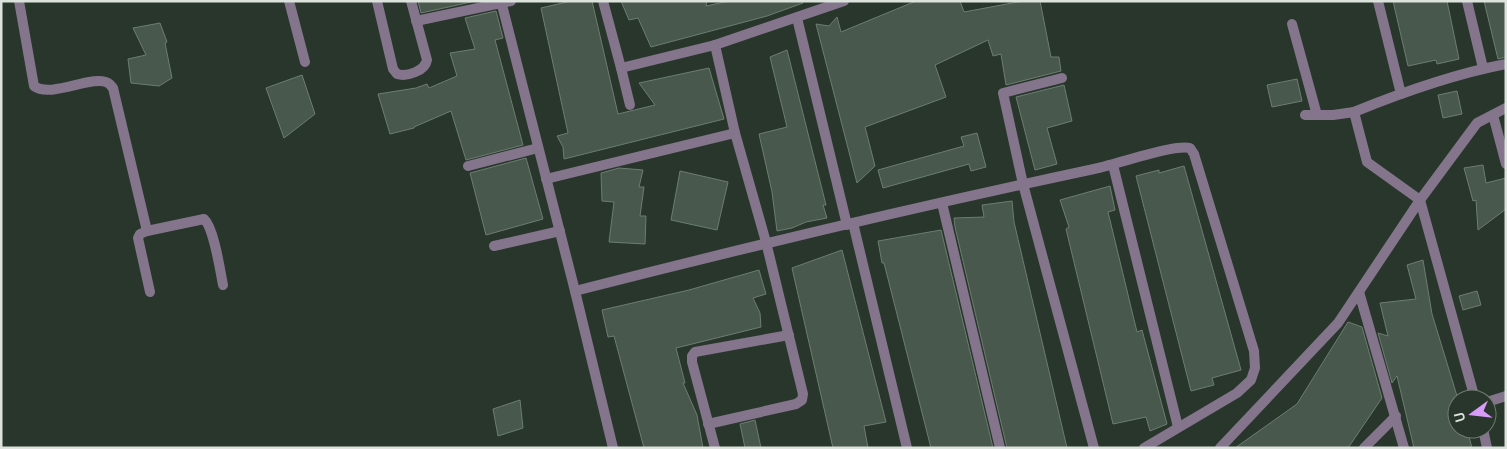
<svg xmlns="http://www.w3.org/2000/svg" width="1507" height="449" viewBox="0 0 1507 449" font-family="'Space Grotesk',sans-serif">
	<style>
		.building { fill: #49584d; stroke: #6d7d71 }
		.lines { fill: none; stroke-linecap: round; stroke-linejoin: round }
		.minor { stroke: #84758d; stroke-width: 10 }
	</style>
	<rect width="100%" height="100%" fill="#28362b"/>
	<g class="building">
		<polygon points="418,1 476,1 421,13"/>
		<polygon points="571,1 592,1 618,114 655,105 639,83 709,68 724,119 564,159 563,147 557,136 568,133 541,8"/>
		<polygon points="621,1 707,1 706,6 729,1 803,1 803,3 767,16 651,47 638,18 629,20"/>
		<polygon points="916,1 960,1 964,12 1023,1 1040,1 1051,57 1059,57 1061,71 1006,85 1001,54 993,56 988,40 935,65 946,97 865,127 875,166 857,183 816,24 829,26 837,17 841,32"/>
		<polygon points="1393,1 1447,1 1459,59 1437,64 1436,60 1408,66"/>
		<polygon points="1484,1 1506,1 1506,57 1498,59"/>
		<polygon points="496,11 503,38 495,40 523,145 466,160 451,111 414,127 414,128 390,134 378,94 416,88 427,84 429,88 457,76 450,53 475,49 465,18"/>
		<polygon points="160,23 167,42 165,43 172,78 159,86 131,83 128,59 146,55 133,28"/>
		<polygon points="787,50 826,205 823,205 827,218 806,222 792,228 777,231 772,192 759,134 787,127 770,57"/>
		<polygon points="302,75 315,114 284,138 266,88"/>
		<polygon points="1297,79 1302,101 1272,107 1267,85"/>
		<polygon points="1064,85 1072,121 1047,128 1057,164 1035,170 1016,97"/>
		<polygon points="1457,91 1462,114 1443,118 1438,95"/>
		<polygon points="977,133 986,167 971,171 969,164 883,188 878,170 964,146 961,137"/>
		<polygon points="526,158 543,219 486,235 470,173"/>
		<polygon points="1483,165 1486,183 1506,178 1506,209 1478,230 1476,200 1473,201 1464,168"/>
		<polygon points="1184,166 1241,370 1212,378 1214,385 1191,391 1136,176 1159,170 1159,173"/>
		<polygon points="619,168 643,170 639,187 644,187 640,216 646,216 645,244 609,242 614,202 602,201 601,173"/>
		<polygon points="680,171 728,182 717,230 671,220"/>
		<polygon points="1110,186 1115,210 1108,212 1137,332 1142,330 1167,424 1150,431 1146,417 1113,424 1066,229 1069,227 1060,200"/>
		<polygon points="1012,201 1014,222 1067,448 1007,448 955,227 954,218 984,217 982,205"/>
		<polygon points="941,230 993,448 931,448 884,263 882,263 878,241"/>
		<polygon points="842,250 886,422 864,426 868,448 833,448 792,268"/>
		<polygon points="1423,260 1432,314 1457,396 1457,429 1467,429 1472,448 1414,448 1397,376 1392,383 1378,333 1388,336 1380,303 1416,299 1407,265"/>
		<polygon points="759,270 766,294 753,298 760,313 761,327 676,348 685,383 683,383 697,415 703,448 644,448 614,336 608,337 602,310 689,290"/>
		<polygon points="1477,291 1481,305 1463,310 1459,296"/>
		<polygon points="1348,322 1362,327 1382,398 1348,448 1235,448 1297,404"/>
		<polygon points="520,400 523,428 498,436 493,409"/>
		<polygon points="755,420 761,448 745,448 740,424"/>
	</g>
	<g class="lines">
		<g class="minor">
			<path d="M19,1L34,86C51,99 93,74 108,83C110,84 112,87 113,88L147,231L140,234L138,238L150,292"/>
			<polyline points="289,1 305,62"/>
			<path d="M377,1L393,69L397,74C407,77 425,71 427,60L411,1"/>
			<path d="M501,1L575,291C747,247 920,206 1094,169C1115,165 1173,144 1190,148L1194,154L1254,351L1255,368L1251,380L1237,393L1144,448"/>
			<polyline points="603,1 621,68 715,45"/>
			<polyline points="1378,1 1401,94"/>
			<polyline points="1467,1 1483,68"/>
			<polyline points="797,18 847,225"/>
			<polyline points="416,21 511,1"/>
			<polyline points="1292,24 1317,115"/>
			<polyline points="621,68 630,105"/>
			<polyline points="1062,78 1003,93 1023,184 1094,448"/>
			<polyline points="1305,115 1333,115 1354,112"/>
			<polyline points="1493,115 1506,164"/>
			<polyline points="1113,165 1178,427"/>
			<polyline points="468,166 538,148"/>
			<polyline points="546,179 735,133"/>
			<polyline points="942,203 1000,448"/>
			<polyline points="853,223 907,448"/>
			<path d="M147,231L204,219C214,228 220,270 223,285"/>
			<polyline points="494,246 560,231"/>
			<polyline points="575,291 613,448"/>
			<polyline points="1359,292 1404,448"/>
			<path d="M1475,399L1420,200L1367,162L1354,112C1403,92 1454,74 1506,64"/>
			<polyline points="1487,402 1506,396"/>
			<polyline points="708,424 796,404 802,400 803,394 766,242 735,133 715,45 844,1"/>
			<polyline points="1483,429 1487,448"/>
			<polyline points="715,448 692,362 692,356 695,352 789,335"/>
			<polyline points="1220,448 1338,323 1420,200 1477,123 1506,108"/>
			<polyline points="1364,448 1396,416"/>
		</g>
	</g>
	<rect width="1507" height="449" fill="none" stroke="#dbe3dc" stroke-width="5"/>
	<g transform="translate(1472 414) rotate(255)"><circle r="24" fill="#28362b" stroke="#707b72"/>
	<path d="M0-4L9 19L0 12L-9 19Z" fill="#d79bf9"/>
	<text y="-8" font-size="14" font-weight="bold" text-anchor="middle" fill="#dbe3dc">U</text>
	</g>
</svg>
